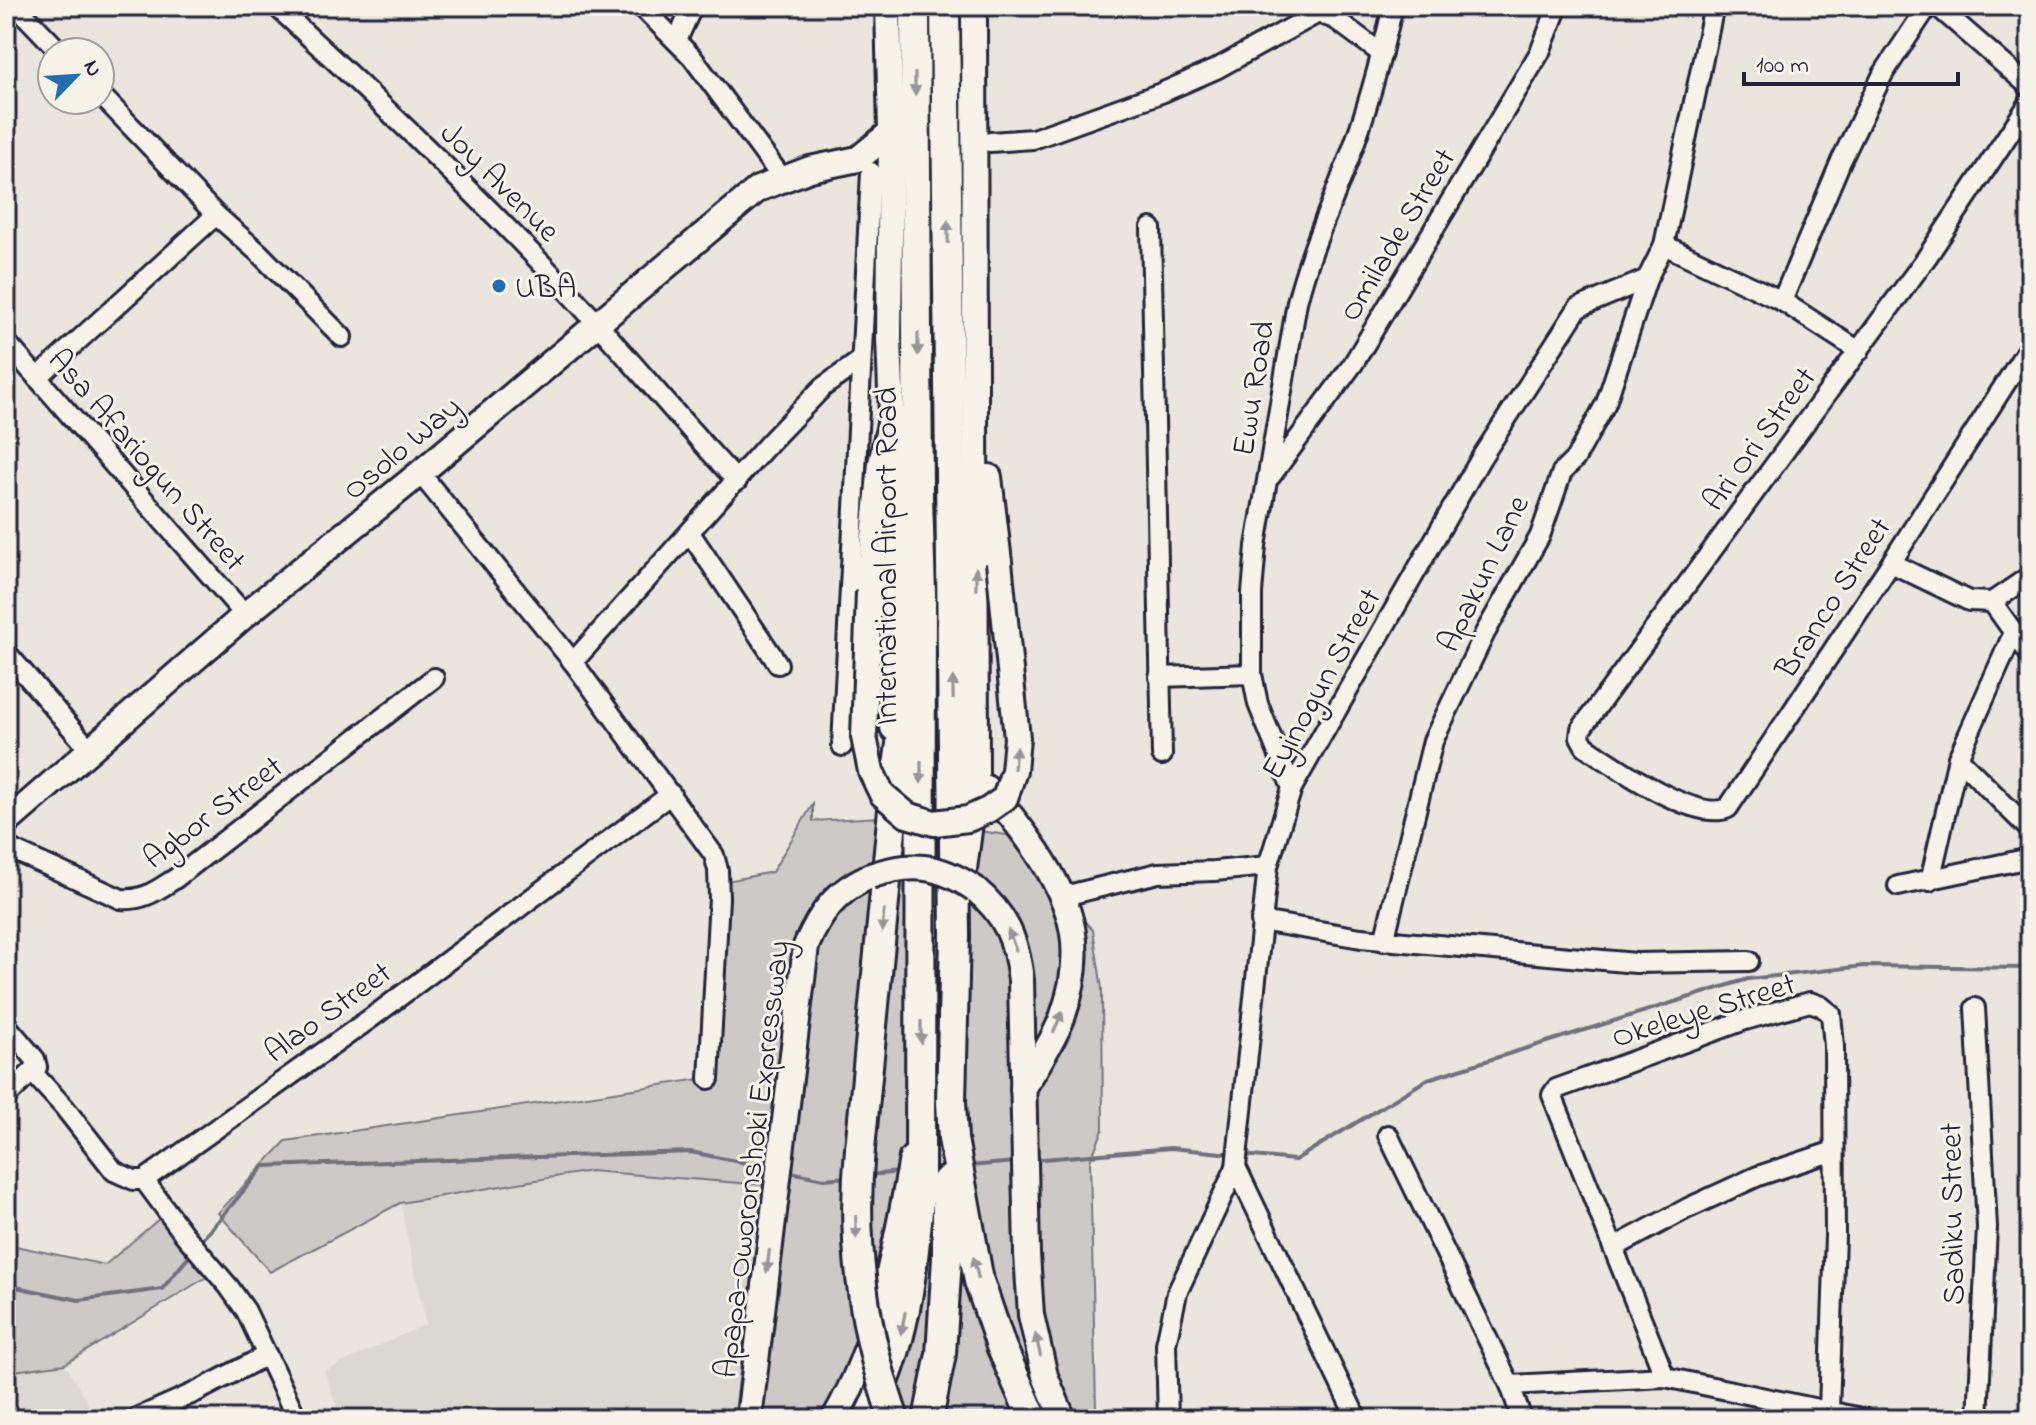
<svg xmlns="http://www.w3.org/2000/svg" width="2036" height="1425" viewBox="0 0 2036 1425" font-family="'Indie Flower',sans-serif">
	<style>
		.built { fill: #dbd8d2 }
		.green { fill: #cdc9c6; stroke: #787680; stroke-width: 2 }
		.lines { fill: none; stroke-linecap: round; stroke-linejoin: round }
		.stream { stroke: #716f7b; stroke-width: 4 }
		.minor-casing { stroke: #22223b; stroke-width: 24 }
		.major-casing { stroke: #22223b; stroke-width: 30 }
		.highway-casing { stroke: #22223b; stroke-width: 34 }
		.minor { stroke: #f7f3e8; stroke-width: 18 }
		.major { stroke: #f7f3e8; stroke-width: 24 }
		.highway { stroke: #f7f3e8; stroke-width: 28 }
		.major-bridge-casing { stroke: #22223b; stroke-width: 30; stroke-linecap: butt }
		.highway-bridge-casing { stroke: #22223b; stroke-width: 34; stroke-linecap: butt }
		.major-bridge { stroke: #f7f3e8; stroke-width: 24 }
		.highway-bridge { stroke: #f7f3e8; stroke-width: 28 }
		.oneway { fill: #97959a }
		.poi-dot { fill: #1f6fb2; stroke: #f7f3e8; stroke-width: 3 }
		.labels { text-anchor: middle; stroke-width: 6; stroke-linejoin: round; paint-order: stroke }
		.street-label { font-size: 32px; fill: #22223b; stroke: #f7f3e8 }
		.poi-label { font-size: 32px; fill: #22223b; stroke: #f7f3e8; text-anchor: start }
	</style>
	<rect width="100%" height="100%" fill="#eae6de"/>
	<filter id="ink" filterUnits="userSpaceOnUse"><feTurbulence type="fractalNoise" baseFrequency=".0125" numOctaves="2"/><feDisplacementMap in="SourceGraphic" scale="16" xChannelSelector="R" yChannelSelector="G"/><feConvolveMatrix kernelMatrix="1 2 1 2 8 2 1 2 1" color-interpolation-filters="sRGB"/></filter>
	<g filter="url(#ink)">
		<g class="built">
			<polygon points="591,1171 764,1185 734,1419 341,1419 324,1371 426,1324 400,1203"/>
			<polygon points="65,1364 97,1419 6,1419 6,1372"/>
		</g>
		<g class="green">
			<polygon points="813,804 813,821 880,817 1007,835 1040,877 1093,930 1102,989 1103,1130 1090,1161 1096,1407 1100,1419 734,1419 764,1185 590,1171 400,1203 270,1272 218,1213 286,1141 714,1077 722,882 772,872"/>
			<polygon points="174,1206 210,1275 65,1364 6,1372 6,1244 105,1265"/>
		</g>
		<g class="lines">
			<g class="stream">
				<polyline points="1243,1155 1295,1160 1428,1079 1748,979 1864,966 2030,968"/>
				<polyline points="1032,1160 1171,1148 1231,1154"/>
				<polyline points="969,1166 1016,1162"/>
				<polyline points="929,1169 948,1168"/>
				<polyline points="786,1171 824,1179 848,1177"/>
				<polyline points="869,1175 900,1172"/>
				<polyline points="200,1243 264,1166 691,1152 769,1168"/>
				<polyline points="6,1285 79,1300 162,1289 192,1253"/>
			</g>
			<g class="minor-casing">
				<g id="minor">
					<polyline points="16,6 60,52"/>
					<path d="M276,6C372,95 469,186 559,282C620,347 676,416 737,481"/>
					<polyline points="641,6 692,57 782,178"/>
					<polyline points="1937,6 2030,87"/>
					<polyline points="677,40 690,12 689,6"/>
					<path d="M2030,102L1927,257L1581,729L1580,737L1585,746C1613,765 1695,823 1728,808L1891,563L2030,345"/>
					<polyline points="990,142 1033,139 1161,93 1216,69 1318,13 1335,19 1382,54"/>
					<polyline points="216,215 259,253 342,337"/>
					<polyline points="1151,228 1162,755"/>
					<polyline points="1664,245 1782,301 1859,351"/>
					<polyline points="1782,301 1841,161 1883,74 1928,6"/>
					<polyline points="6,342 245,615"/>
					<polyline points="37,378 216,215 100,94"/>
					<polyline points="420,473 573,662 714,855 718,870 719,898 709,1079"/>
					<polyline points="1271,476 1353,364 1540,52 1558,6"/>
					<polyline points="690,533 778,664"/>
					<polyline points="1891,563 1969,601 1992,602 2030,576"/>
					<polyline points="1992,602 2030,655"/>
					<polyline points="6,652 90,750"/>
					<polyline points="573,662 770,442 823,387 861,360"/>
					<polyline points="1159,677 1252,674"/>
					<polyline points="842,746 871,172"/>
					<polyline points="1958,758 2030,830"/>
					<path d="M1292,788L1258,704L1252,674V593L1256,546L1297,302C1309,253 1330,208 1348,161C1367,111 1381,59 1393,6"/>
					<path d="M6,847L121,899C144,901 157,890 176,878L434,678"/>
					<polyline points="1930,881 1958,758 2013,634"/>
					<polyline points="1898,886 2030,858"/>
					<polyline points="1064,896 1158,873 1214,871 1268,866"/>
					<polyline points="1261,921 1361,938 1636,963 1749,961"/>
					<polyline points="1384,941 1433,741 1485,633 1540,536 1562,472 1575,459 1606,403 1647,279 1664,245 1714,6"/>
					<polyline points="1975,1008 1987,1227 1978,1419"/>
					<polyline points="6,1025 35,1059 37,1067 6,1097"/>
					<polyline points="33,1073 64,1107 114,1171 134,1180 144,1180 371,1018 671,794"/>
					<polyline points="1388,1135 1510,1385 1522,1419"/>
					<polyline points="144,1180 183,1233 229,1287 246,1311 297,1419"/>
					<polyline points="1613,1248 1688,1208 1758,1176 1834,1151"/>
					<polyline points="1665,1377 1552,1095 1556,1089 1745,1020 1810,1002 1821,1006 1831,1014 1834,1046 1835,1236 1829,1410"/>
					<polyline points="1510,1385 1665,1377 1866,1419"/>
					<polyline points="135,1419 196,1392 267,1355"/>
					<polyline points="1168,1419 1166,1344 1177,1293 1236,1167"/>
					<polyline points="1357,1419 1236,1167 1268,866 1292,788 1481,458 1578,308 1647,279"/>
				</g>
			</g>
			<g class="major-casing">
				<g id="major">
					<polyline points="989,477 999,562"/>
					<polyline points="869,591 881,463 892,416 889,339 891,132 888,6"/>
					<path d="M986,788C1005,807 1021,828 1036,850C1075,908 1086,951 1062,1018C1053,1042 1036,1066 1023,1089"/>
					<polyline points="6,823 245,615 420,473 758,189 810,169 858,159 891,132"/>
					<polyline points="964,869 976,777 974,6"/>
					<path d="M975,889C1006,915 1016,939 1021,980L1027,1254L1031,1315L1045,1376L1063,1419"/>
					<path d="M749,1419L806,946C820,913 836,891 870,876"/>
					<path d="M834,1419C880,1341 896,1246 912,1158"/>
				</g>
			</g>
			<g class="highway-casing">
				<g id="highway">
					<polyline points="945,6 955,935 951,1102 953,1139 979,1281 1001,1346 1033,1419"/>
					<polyline points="892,416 895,727"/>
					<polyline points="860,1149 895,789 906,706"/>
					<path d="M868,1419C906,1342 912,1275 920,1190L921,594L918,496L915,6"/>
					<polyline points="928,1419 941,1354 947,1258 947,1181"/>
				</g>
			</g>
			<use href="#minor" class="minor"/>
			<use href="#major" class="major"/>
			<use href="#highway" class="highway"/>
			<g class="major-bridge-casing">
				<g id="major-bridge">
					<polyline points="869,591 864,737 871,771 882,794 907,815 934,823 968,819 988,810 1005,798 1014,771 1017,738 999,562"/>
					<path d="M870,876C911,862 938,864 975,889"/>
				</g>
			</g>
			<g class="highway-bridge-casing">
				<path id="highway-bridge" d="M860,1149C851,1242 863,1331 894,1419"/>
			</g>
			<use href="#major-bridge" class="major-bridge"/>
			<use href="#highway-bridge" class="highway-bridge"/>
		</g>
		<defs><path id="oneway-solid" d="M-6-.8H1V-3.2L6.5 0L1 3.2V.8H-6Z" transform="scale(2)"/></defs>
		<g class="oneway">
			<use href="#oneway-solid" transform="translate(915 84) rotate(90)"/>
			<use href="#oneway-solid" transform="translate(948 232) rotate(-91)"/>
			<use href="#oneway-solid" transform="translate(918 344) rotate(90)"/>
			<use href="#oneway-solid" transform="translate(976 579) rotate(-90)"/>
			<use href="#oneway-solid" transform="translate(953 688) rotate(-91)"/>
			<use href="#oneway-solid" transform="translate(1015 758) rotate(-85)"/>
			<use href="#oneway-solid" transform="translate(921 772) rotate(90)"/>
			<use href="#oneway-solid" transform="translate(883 921) rotate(95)"/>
			<use href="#oneway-solid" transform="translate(1012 940) rotate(-111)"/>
			<use href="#oneway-solid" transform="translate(1058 1022) rotate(-67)"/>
			<use href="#oneway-solid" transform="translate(921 1032) rotate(90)"/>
			<use href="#oneway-solid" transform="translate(856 1227) rotate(89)"/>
			<use href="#oneway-solid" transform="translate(768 1261) rotate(97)"/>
			<use href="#oneway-solid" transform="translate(976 1268) rotate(-103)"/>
			<use href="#oneway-solid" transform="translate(903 1323) rotate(101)"/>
			<use href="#oneway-solid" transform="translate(1038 1345) rotate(-103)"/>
		</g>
	</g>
	<circle class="poi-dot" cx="499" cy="286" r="8"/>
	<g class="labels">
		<g class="street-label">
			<text transform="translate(501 181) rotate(45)" y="11">Joy Avenue</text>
			<text transform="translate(1396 234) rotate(-59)" y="11">Omilade Street</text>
			<text transform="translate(1252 388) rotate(-81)" y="11">Ewu Road</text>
			<text transform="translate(1758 438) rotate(-54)" y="11">Ari Ori Street</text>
			<text transform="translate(401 447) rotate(-40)" y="11">Osolo Way</text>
			<text transform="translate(148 459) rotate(49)" y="11">Asa Afariogun Street</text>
			<text transform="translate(885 556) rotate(-90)" y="11">International Airport Road</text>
			<text transform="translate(1482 573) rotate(-64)" y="11">Apakun Lane</text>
			<text transform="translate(1832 597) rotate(-57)" y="11">Branco Street</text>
			<text transform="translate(1320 683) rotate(-61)" y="11">Eyinogun Street</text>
			<text transform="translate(212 811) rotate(-37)" y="11">Agbor Street</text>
			<text transform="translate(1703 1009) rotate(-17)" y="11">Okeleye Street</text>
			<text transform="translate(327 1011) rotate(-36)" y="11">Alao Street</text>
			<text transform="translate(751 1159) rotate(-83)" y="11">Apapa-Oworonshoki Expressway</text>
			<text transform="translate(1951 1214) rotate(-91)" y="11">Sadiku Street</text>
		</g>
		<g class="poi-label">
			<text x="515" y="297">UBA</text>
		</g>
	</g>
	<rect width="2036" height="1425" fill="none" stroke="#f7f3e8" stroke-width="32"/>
	<rect x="16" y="16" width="2004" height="1393" fill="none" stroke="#22223b" stroke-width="3" filter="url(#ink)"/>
	<g transform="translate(76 76) rotate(65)"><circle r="38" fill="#f7f3e8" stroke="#a29fa3" stroke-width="2"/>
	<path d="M0-6L14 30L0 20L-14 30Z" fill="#1f6fb2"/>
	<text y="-12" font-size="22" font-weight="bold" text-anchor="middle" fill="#22223b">N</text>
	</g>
	<path d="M1744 72v12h214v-12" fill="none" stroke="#22223b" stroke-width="4"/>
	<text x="1756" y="72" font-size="24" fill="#22223b" stroke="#f7f3e8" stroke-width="6" paint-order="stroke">100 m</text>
</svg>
